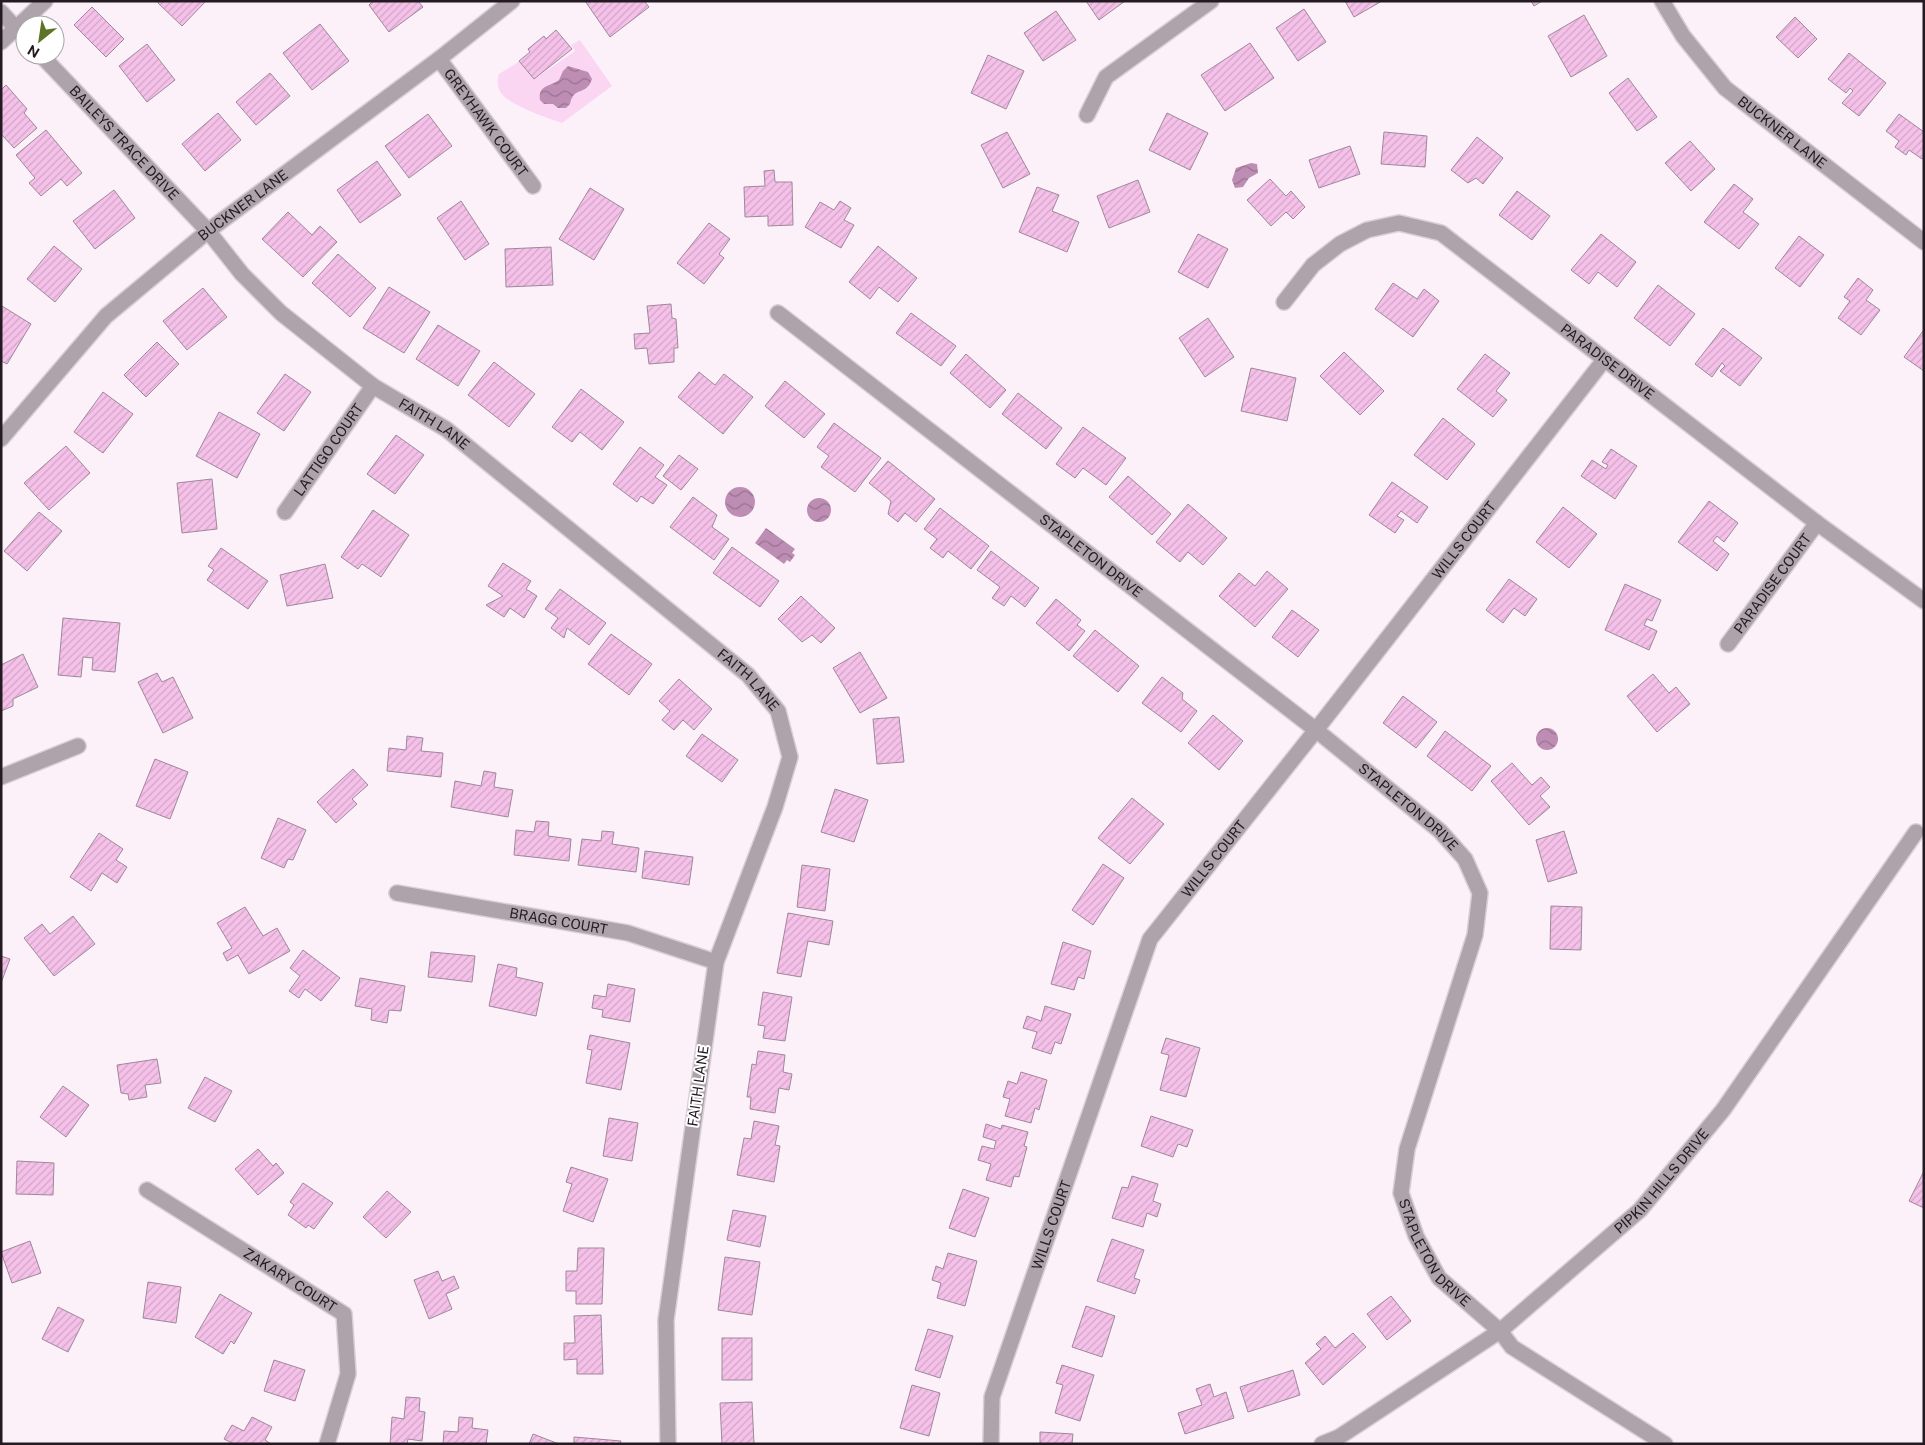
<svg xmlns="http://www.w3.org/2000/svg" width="1925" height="1445" viewBox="0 0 1925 1445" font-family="'Public Sans',sans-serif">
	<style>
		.grass { fill: #fbd6f2 }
		.water { fill: url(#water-waves) }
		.building { fill: url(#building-hatch); stroke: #9f879a }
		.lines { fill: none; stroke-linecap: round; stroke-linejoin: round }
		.minor-casing { stroke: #d9cfd7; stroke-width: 18 }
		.minor { stroke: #aea2ab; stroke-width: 15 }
		.labels { text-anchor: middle; stroke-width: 4; stroke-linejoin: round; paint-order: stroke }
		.street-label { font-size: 14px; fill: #241b22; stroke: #fff }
	</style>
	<defs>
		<pattern id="water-waves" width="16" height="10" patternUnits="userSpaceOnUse" patternTransform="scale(1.25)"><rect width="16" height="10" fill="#bd8db3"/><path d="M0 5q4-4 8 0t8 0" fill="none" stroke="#997291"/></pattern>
		<pattern id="building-hatch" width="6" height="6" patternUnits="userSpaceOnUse" patternTransform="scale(1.25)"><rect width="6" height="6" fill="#f5c1e9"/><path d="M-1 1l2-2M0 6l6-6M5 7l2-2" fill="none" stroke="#d2a5c8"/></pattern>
	</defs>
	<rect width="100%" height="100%" fill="#fcf1f9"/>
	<path class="grass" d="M580,40L612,86L562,123C547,118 509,105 501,93C497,87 497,80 499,74L523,59L536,78L575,51L571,45Z"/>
	<g class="water">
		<path d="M568,66L588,72L592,79C586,97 574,85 570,104L566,108H558L553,104H544L540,100C538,85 549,87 559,80L563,71Z"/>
		<polygon points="1251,163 1257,164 1258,173 1249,178 1243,187 1235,188 1232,180 1236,168"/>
		<circle cx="740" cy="502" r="15"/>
		<circle cx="819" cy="510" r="12"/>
		<polygon points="766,528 795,549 792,553 795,555 790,562 787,560 784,564 755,543"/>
		<circle cx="1547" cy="739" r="11"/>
	</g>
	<g class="building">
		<polygon points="159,1 206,1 182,26 158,3"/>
		<polygon points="373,1 418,1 423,7 389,32 369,5"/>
		<polygon points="585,1 644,1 649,7 610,37"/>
		<polygon points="1086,1 1125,1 1099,20"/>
		<polygon points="1345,1 1382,1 1354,17"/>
		<polygon points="1531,1 1542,1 1534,6"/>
		<polygon points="92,7 124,39 106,57 74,25"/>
		<polygon points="1304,9 1326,42 1298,61 1276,28"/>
		<polygon points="1056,11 1076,40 1043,61 1024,33"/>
		<polygon points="1584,15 1607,56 1571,77 1548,36"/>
		<polygon points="1795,17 1817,39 1798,58 1776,37"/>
		<polygon points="320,24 349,61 312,90 283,53"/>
		<polygon points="556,30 572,49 534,79 519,61 530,52 528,49 544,36 546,39"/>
		<polygon points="1250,43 1274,78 1225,111 1201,75"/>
		<polygon points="147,44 175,80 147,102 119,66"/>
		<polygon points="1849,53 1886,83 1859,116 1842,103 1853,91 1850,88 1846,93 1828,79"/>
		<polygon points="988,55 1024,71 1006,109 971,93"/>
		<polygon points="270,73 290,96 256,125 236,102"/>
		<polygon points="1628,78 1657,117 1637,131 1609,93"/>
		<polygon points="6,85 27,109 24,113 37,128 14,148 1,134 1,90"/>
		<polygon points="218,113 241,140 205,171 182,144"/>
		<polygon points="1167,113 1208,133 1190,170 1149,150"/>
		<polygon points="428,114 452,146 409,178 385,146"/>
		<polygon points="1899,114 1924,132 1924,157 1922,159 1909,150 1906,155 1895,147 1899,141 1886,131"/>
		<polygon points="46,130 82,173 67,186 61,179 41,196 29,183 35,178 16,155"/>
		<polygon points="1007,132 1030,174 1003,188 981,145"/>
		<polygon points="1384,132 1427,136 1425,167 1381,164"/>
		<polygon points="1477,137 1503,158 1483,184 1476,178 1468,183 1451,170"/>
		<polygon points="1690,141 1715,169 1691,191 1665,163"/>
		<polygon points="1350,146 1360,174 1319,188 1309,160"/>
		<polygon points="377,161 401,195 360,223 337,190"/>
		<polygon points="774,170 775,182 792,182 793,225 768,226 768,216 745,217 744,187 765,186 764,171"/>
		<polygon points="1270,179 1286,196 1291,191 1305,207 1293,219 1286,212 1271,226 1247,200"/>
		<polygon points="1138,180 1150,212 1109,228 1097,196"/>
		<polygon points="1734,184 1753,199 1743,212 1759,224 1739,249 1704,222"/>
		<polygon points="1037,187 1059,195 1052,211 1079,222 1067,252 1019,232"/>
		<polygon points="590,188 624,209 594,260 559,239"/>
		<polygon points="114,190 135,218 95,249 73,221"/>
		<polygon points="1517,191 1550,216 1532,240 1499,215"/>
		<polygon points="461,201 489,244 465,260 437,218"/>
		<polygon points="840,201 851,208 844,220 854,225 841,248 805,227 820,202 834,210"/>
		<polygon points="288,212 312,235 320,226 337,242 303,277 262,239"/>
		<polygon points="709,223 730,239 719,254 724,258 704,284 677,263"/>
		<polygon points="1198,234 1228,249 1208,288 1178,272"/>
		<polygon points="1601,234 1636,262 1617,287 1598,272 1589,284 1571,270"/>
		<polygon points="1799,236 1824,255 1800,287 1775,268"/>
		<polygon points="54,246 82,269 55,302 27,279"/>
		<polygon points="878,246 917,278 898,302 879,287 870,299 849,282"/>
		<polygon points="551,247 553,285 506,287 505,249"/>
		<polygon points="338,254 376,288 350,317 312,283"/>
		<polygon points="1858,278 1873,290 1866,300 1880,310 1861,335 1838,318 1850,301 1844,297"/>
		<polygon points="1393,283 1417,299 1424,289 1439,301 1413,337 1375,309"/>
		<polygon points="1658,285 1695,314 1670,346 1634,318"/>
		<polygon points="389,287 430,312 404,353 363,328"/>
		<polygon points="203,288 227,317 187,350 163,321"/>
		<polygon points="671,304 672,318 676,319 678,348 674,348 674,362 649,364 647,348 635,349 634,334 650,333 647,306"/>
		<polygon points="2,306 31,324 7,364 1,361"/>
		<polygon points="911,313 956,346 941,366 896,333"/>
		<polygon points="1208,318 1234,357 1205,377 1179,338"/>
		<polygon points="438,325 480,351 458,386 416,359"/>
		<polygon points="1723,328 1762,358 1740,386 1720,371 1725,366 1722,363 1712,377 1695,364"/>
		<polygon points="1923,331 1924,332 1924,371 1904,357"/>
		<polygon points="157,342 179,364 146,397 124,375"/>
		<polygon points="1344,352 1384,391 1360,415 1320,376"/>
		<polygon points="966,354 1006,390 990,408 950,373"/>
		<polygon points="1485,354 1510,373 1496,391 1507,400 1493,417 1457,389"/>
		<polygon points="494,362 535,394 509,427 468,395"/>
		<polygon points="1251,368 1296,378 1287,421 1241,411"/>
		<polygon points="699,372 715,385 724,374 753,397 723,434 678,397"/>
		<polygon points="285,374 311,392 284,431 257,413"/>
		<polygon points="785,381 825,414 804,438 765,406"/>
		<polygon points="581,389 624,422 602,450 580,432 572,442 552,427"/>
		<polygon points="103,392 133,414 103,453 74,432"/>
		<polygon points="1018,393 1062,428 1046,449 1002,414"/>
		<polygon points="219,412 260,434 237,478 196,456"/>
		<polygon points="1443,418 1475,444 1447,480 1414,455"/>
		<polygon points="834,423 881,458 855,492 821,467 829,456 817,447"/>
		<polygon points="1083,427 1126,458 1106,485 1083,468 1075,478 1056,464"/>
		<polygon points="396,435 424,455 395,494 367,474"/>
		<polygon points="66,446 90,473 49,510 24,483"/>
		<polygon points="640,447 664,465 655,477 667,485 653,504 641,496 637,502 613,484"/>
		<polygon points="1611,449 1637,466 1615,499 1581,476 1592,460 1606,469 1608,465 1602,462"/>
		<polygon points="679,455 698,469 681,490 663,476"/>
		<polygon points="888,461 935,499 916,522 905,513 898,522 888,514 891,501 869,483"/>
		<polygon points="1128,476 1171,514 1152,535 1109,497"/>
		<polygon points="212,479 217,529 182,533 177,483"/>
		<polygon points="1392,482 1428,507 1417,523 1401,511 1397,516 1404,520 1395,533 1369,515"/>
		<polygon points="693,497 717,515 712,527 729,539 714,560 670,527"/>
		<polygon points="1709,501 1738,523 1724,542 1717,536 1713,541 1729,554 1717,571 1678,542"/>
		<polygon points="1188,504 1227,538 1203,565 1188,552 1180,562 1156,542"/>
		<polygon points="1563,507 1597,534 1569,568 1536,542"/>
		<polygon points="940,508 989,546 971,569 948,551 943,558 930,548 937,539 924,529"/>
		<polygon points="373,510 409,535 381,577 362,564 358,569 341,557"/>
		<polygon points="39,512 62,531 27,571 4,551"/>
		<polygon points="732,547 779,581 760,607 713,573"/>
		<polygon points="221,548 268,581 248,609 207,580 214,570 208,566"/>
		<polygon points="991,551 1039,588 1025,607 1011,596 1004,606 992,598 1000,587 977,570"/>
		<polygon points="503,563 531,581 526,589 537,596 524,618 510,608 504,617 486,605 503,596 488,586"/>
		<polygon points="325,564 333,598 287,606 280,575"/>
		<polygon points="1267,571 1288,589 1255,627 1219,596 1239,573 1255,586"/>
		<polygon points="1509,579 1537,599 1525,616 1514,608 1503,623 1486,610"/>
		<polygon points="1625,584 1661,600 1652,621 1647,619 1644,625 1657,631 1649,650 1605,630"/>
		<polygon points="560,589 606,623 589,645 567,628 564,638 551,628 558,618 545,609"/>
		<polygon points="801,596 835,628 821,643 812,635 802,642 778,619"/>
		<polygon points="1056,599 1081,620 1077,625 1085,631 1069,651 1036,623"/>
		<polygon points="1292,610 1319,630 1298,657 1272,637"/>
		<polygon points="63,618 120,623 115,672 92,670 93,658 83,657 81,677 58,675"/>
		<polygon points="1095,630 1139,666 1118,692 1073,656"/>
		<polygon points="611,634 652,664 629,695 588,664"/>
		<polygon points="860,652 887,698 860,713 833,668"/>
		<polygon points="23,654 38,687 13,699 13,706 1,711 1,665"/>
		<polygon points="157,673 162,682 173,677 193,718 163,733 138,682"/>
		<polygon points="1653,674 1669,693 1676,687 1690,704 1657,732 1627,696"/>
		<polygon points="1162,677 1183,693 1182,699 1197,711 1181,732 1142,703"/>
		<polygon points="679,679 712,709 694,730 683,720 674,730 662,720 670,711 659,701"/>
		<polygon points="1403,696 1437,722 1416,748 1383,723"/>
		<polygon points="1213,715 1243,741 1219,770 1188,743"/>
		<polygon points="899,717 904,762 877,764 873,719"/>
		<polygon points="1445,731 1491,766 1472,791 1427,756"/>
		<polygon points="702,734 738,760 722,782 686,756"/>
		<polygon points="407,736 423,738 421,751 443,753 441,777 387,771 389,748 406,750"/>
		<polygon points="155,759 188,772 170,819 136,806"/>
		<polygon points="1512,763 1532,785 1541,777 1550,787 1540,796 1550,807 1529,825 1491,781"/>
		<polygon points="353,769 368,785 352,799 357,804 336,823 317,802"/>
		<polygon points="484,771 496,773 494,787 513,790 508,817 451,807 455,781 481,786"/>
		<polygon points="835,789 868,800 854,842 821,832"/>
		<polygon points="1132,798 1164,824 1130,864 1098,838"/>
		<polygon points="278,818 306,830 293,860 288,859 284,868 261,858"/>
		<polygon points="536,821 549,822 548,836 571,839 569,861 514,855 516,830 534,832"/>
		<polygon points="602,831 614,832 612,844 639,848 636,872 578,865 582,839 601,841"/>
		<polygon points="1564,831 1577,873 1548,882 1536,840"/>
		<polygon points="99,833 123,849 116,860 127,867 117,883 102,873 91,891 70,877"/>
		<polygon points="645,851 693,857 689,885 642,878"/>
		<polygon points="1103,864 1124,878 1093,925 1072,910"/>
		<polygon points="802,865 830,869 825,911 797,907"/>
		<polygon points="1551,906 1582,907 1581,950 1550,949"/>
		<polygon points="245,907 263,936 277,928 290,951 249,974 238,955 227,961 223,953 232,948 217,923"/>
		<polygon points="788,913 833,921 829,945 808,941 801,977 777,973"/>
		<polygon points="73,916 95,944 54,976 24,938 42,924 50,934"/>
		<polygon points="1063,942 1091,951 1084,979 1078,977 1074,990 1051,984"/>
		<polygon points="303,950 340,978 321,1001 305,989 299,998 289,991 300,976 290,968"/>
		<polygon points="431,952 475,956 472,982 428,977"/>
		<polygon points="1,956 10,959 1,983"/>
		<polygon points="498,964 517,968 516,977 543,983 536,1016 489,1006"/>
		<polygon points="360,978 405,986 401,1011 389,1010 387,1023 371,1020 372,1009 355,1006"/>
		<polygon points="608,984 635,989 630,1022 602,1017 603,1010 592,1008 594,995 606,997"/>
		<polygon points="763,992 792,997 785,1041 763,1038 765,1026 758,1025"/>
		<polygon points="1045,1006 1071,1014 1061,1044 1055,1042 1051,1054 1032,1048 1037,1032 1023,1028 1027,1016 1041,1021"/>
		<polygon points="590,1035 630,1043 621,1090 586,1083 592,1050 587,1049"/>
		<polygon points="1166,1038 1200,1048 1186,1097 1160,1090 1169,1055 1161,1053"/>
		<polygon points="758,1051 785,1055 783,1072 792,1074 789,1090 779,1088 775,1113 750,1109 751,1097 747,1097 752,1064 756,1065"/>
		<polygon points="157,1059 161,1083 145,1085 147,1097 129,1100 128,1094 121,1093 117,1065"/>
		<polygon points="1021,1072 1047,1080 1039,1110 1035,1108 1031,1123 1005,1116 1010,1099 1003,1097 1008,1081 1017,1084"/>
		<polygon points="205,1077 232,1091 215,1122 188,1108"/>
		<polygon points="63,1086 89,1105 66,1137 40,1117"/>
		<polygon points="1151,1116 1193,1130 1187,1147 1178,1144 1173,1157 1141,1146"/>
		<polygon points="609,1118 638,1123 632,1161 603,1156"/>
		<polygon points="754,1121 779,1126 775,1145 780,1146 774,1182 737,1175 744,1138 751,1139"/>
		<polygon points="986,1124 1001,1129 1002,1125 1028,1132 1024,1146 1027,1147 1019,1177 1014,1176 1011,1187 986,1180 991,1164 978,1160 982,1146 994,1149 996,1141 983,1137"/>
		<polygon points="258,1149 273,1166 276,1163 284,1173 258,1195 235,1169"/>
		<polygon points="17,1161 54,1163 53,1195 16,1194"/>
		<polygon points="571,1167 608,1179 593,1222 563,1211 572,1184 566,1182"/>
		<polygon points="1924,1171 1924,1208 1909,1201"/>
		<polygon points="1132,1176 1158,1184 1153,1201 1161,1204 1157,1217 1147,1213 1143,1227 1112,1218 1122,1187 1128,1188"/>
		<polygon points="303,1183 333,1203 314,1229 308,1225 306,1228 288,1215 294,1205 290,1202"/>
		<polygon points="963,1189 989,1198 975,1237 949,1228"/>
		<polygon points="387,1191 411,1212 386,1238 363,1217"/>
		<polygon points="733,1210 766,1216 760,1247 727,1240"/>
		<polygon points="1112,1239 1144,1250 1134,1278 1140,1280 1135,1294 1097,1281"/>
		<polygon points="30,1241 41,1273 12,1283 1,1252"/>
		<polygon points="578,1248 604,1248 602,1304 576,1304 576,1291 566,1291 566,1271 577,1271"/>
		<polygon points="948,1253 977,1261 965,1306 937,1298 941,1283 932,1280 936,1266 943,1269"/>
		<polygon points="725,1257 760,1262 752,1315 718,1310"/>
		<polygon points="438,1271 442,1281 454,1276 459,1288 446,1294 452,1309 429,1319 414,1280"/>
		<polygon points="148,1282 181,1287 176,1323 143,1318"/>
		<polygon points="220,1294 252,1313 234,1344 231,1341 223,1354 195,1337"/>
		<polygon points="1391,1296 1411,1321 1387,1340 1367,1314"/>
		<polygon points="1086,1306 1115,1316 1102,1357 1072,1347"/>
		<polygon points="58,1307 84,1320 68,1352 42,1339"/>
		<polygon points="601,1315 603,1374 577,1374 577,1359 564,1360 564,1343 575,1343 574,1316"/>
		<polygon points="928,1329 953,1336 940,1378 915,1370"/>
		<polygon points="1353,1333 1366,1347 1323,1385 1305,1363 1321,1349 1316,1344 1325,1336 1335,1348"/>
		<rect x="722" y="1338" width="30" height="42"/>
		<polygon points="274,1360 305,1370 295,1401 264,1391"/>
		<polygon points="1062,1365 1094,1375 1080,1421 1055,1413 1063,1385 1056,1383"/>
		<polygon points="1293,1370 1300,1395 1248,1412 1240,1387"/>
		<polygon points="1210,1384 1214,1397 1226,1392 1234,1418 1185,1434 1178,1413 1202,1405 1196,1389"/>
		<polygon points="912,1385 940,1393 929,1436 900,1428"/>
		<polygon points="406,1397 420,1398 419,1411 425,1412 422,1441 408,1439 407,1444 390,1444 392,1417 404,1419"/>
		<polygon points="752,1402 754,1444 722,1444 720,1403"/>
		<polygon points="252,1417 272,1427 265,1440 271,1444 234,1444 224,1439 232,1425 244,1431"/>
		<polygon points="459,1417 473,1418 472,1428 488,1430 486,1444 443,1444 444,1431 458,1432"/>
		<polygon points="1040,1432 1073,1434 1072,1444 1040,1444"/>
		<polygon points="533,1434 559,1444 529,1444"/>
		<polygon points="574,1437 621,1441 620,1444 574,1444"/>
	</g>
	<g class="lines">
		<g class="minor-casing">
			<g id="minor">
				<path id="s1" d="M1662,1L1683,36L1725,88L1924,242"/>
				<polyline points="1,12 25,38"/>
				<polyline points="1,42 45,1"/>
				<path id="s2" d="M41,55L208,231L242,274L281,313L373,386L446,429L748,675L778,711L790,757L775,807L716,962L666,1320L668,1444"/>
				<path id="s3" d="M439,59L533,186"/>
				<polyline points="1087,115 1106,77 1211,1"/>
				<path id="s4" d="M1284,302L1313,265L1340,244L1367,230L1399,223L1441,233L1817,523L1924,601"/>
				<path id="s5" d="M778,313L1316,730L1440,831L1465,859L1480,893L1475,935L1407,1149L1401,1193L1416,1236L1439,1278L1500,1331L1512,1347L1665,1444"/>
				<path id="s6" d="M1,439L106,316L208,231L439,59L512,1"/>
				<path id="s7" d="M285,512L373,386"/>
				<path id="s8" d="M1728,644L1817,523"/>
				<polyline points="1,777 78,746"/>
				<path id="s9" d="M397,893L628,933L716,962"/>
				<path id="s10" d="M147,1190L344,1314L348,1374L327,1444"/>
				<path id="s11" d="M991,1444L992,1397L1150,939L1316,730L1604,360"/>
				<path id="s12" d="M1322,1444L1339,1437L1500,1331L1640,1210L1723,1110L1916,832"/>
			</g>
		</g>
		<use href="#minor" class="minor"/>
	</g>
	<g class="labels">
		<g class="street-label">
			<text dy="5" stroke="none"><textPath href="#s3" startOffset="79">GREYHAWK COURT</textPath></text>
			<text dy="5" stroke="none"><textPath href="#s1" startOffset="180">BUCKNER LANE</textPath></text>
			<text dy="5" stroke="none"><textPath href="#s2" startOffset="121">BAILEYS TRACE DRIVE</textPath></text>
			<text dy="5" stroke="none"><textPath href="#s6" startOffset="338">BUCKNER LANE</textPath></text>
			<text dy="5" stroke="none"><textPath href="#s4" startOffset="398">PARADISE DRIVE</textPath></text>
			<text dy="5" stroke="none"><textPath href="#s2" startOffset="542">FAITH LANE</textPath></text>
			<text dy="5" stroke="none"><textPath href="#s7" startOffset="76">LATTIGO COURT</textPath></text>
			<text dy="5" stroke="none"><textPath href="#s11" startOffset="1039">WILLS COURT</textPath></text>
			<text dy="5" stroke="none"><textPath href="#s5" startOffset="396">STAPLETON DRIVE</textPath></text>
			<text dy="5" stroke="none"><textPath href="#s8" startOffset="75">PARADISE COURT</textPath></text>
			<text dy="5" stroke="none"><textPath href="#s2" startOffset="948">FAITH LANE</textPath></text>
			<text dy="5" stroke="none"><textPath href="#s5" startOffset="801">STAPLETON DRIVE</textPath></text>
			<text dy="5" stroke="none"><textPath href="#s11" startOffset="634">WILLS COURT</textPath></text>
			<text dy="5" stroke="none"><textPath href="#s9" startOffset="164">BRAGG COURT</textPath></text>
			<text transform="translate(698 1086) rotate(-82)" y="5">FAITH LANE</text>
			<text dy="5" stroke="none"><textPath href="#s12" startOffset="432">PIPKIN HILLS DRIVE</textPath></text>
			<text dy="5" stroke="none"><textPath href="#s11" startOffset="229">WILLS COURT</textPath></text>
			<text dy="5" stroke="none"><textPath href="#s5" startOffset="1296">STAPLETON DRIVE</textPath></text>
			<text dy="5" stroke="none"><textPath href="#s10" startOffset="169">ZAKARY COURT</textPath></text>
		</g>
	</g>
	<rect width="1925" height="1445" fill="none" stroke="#241b22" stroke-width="5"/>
	<g transform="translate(40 40) rotate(210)"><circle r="24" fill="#ffffff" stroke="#a7a4a7"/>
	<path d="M0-4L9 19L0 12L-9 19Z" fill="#5d7425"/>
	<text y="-8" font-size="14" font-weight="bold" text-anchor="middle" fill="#241b22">N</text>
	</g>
</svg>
